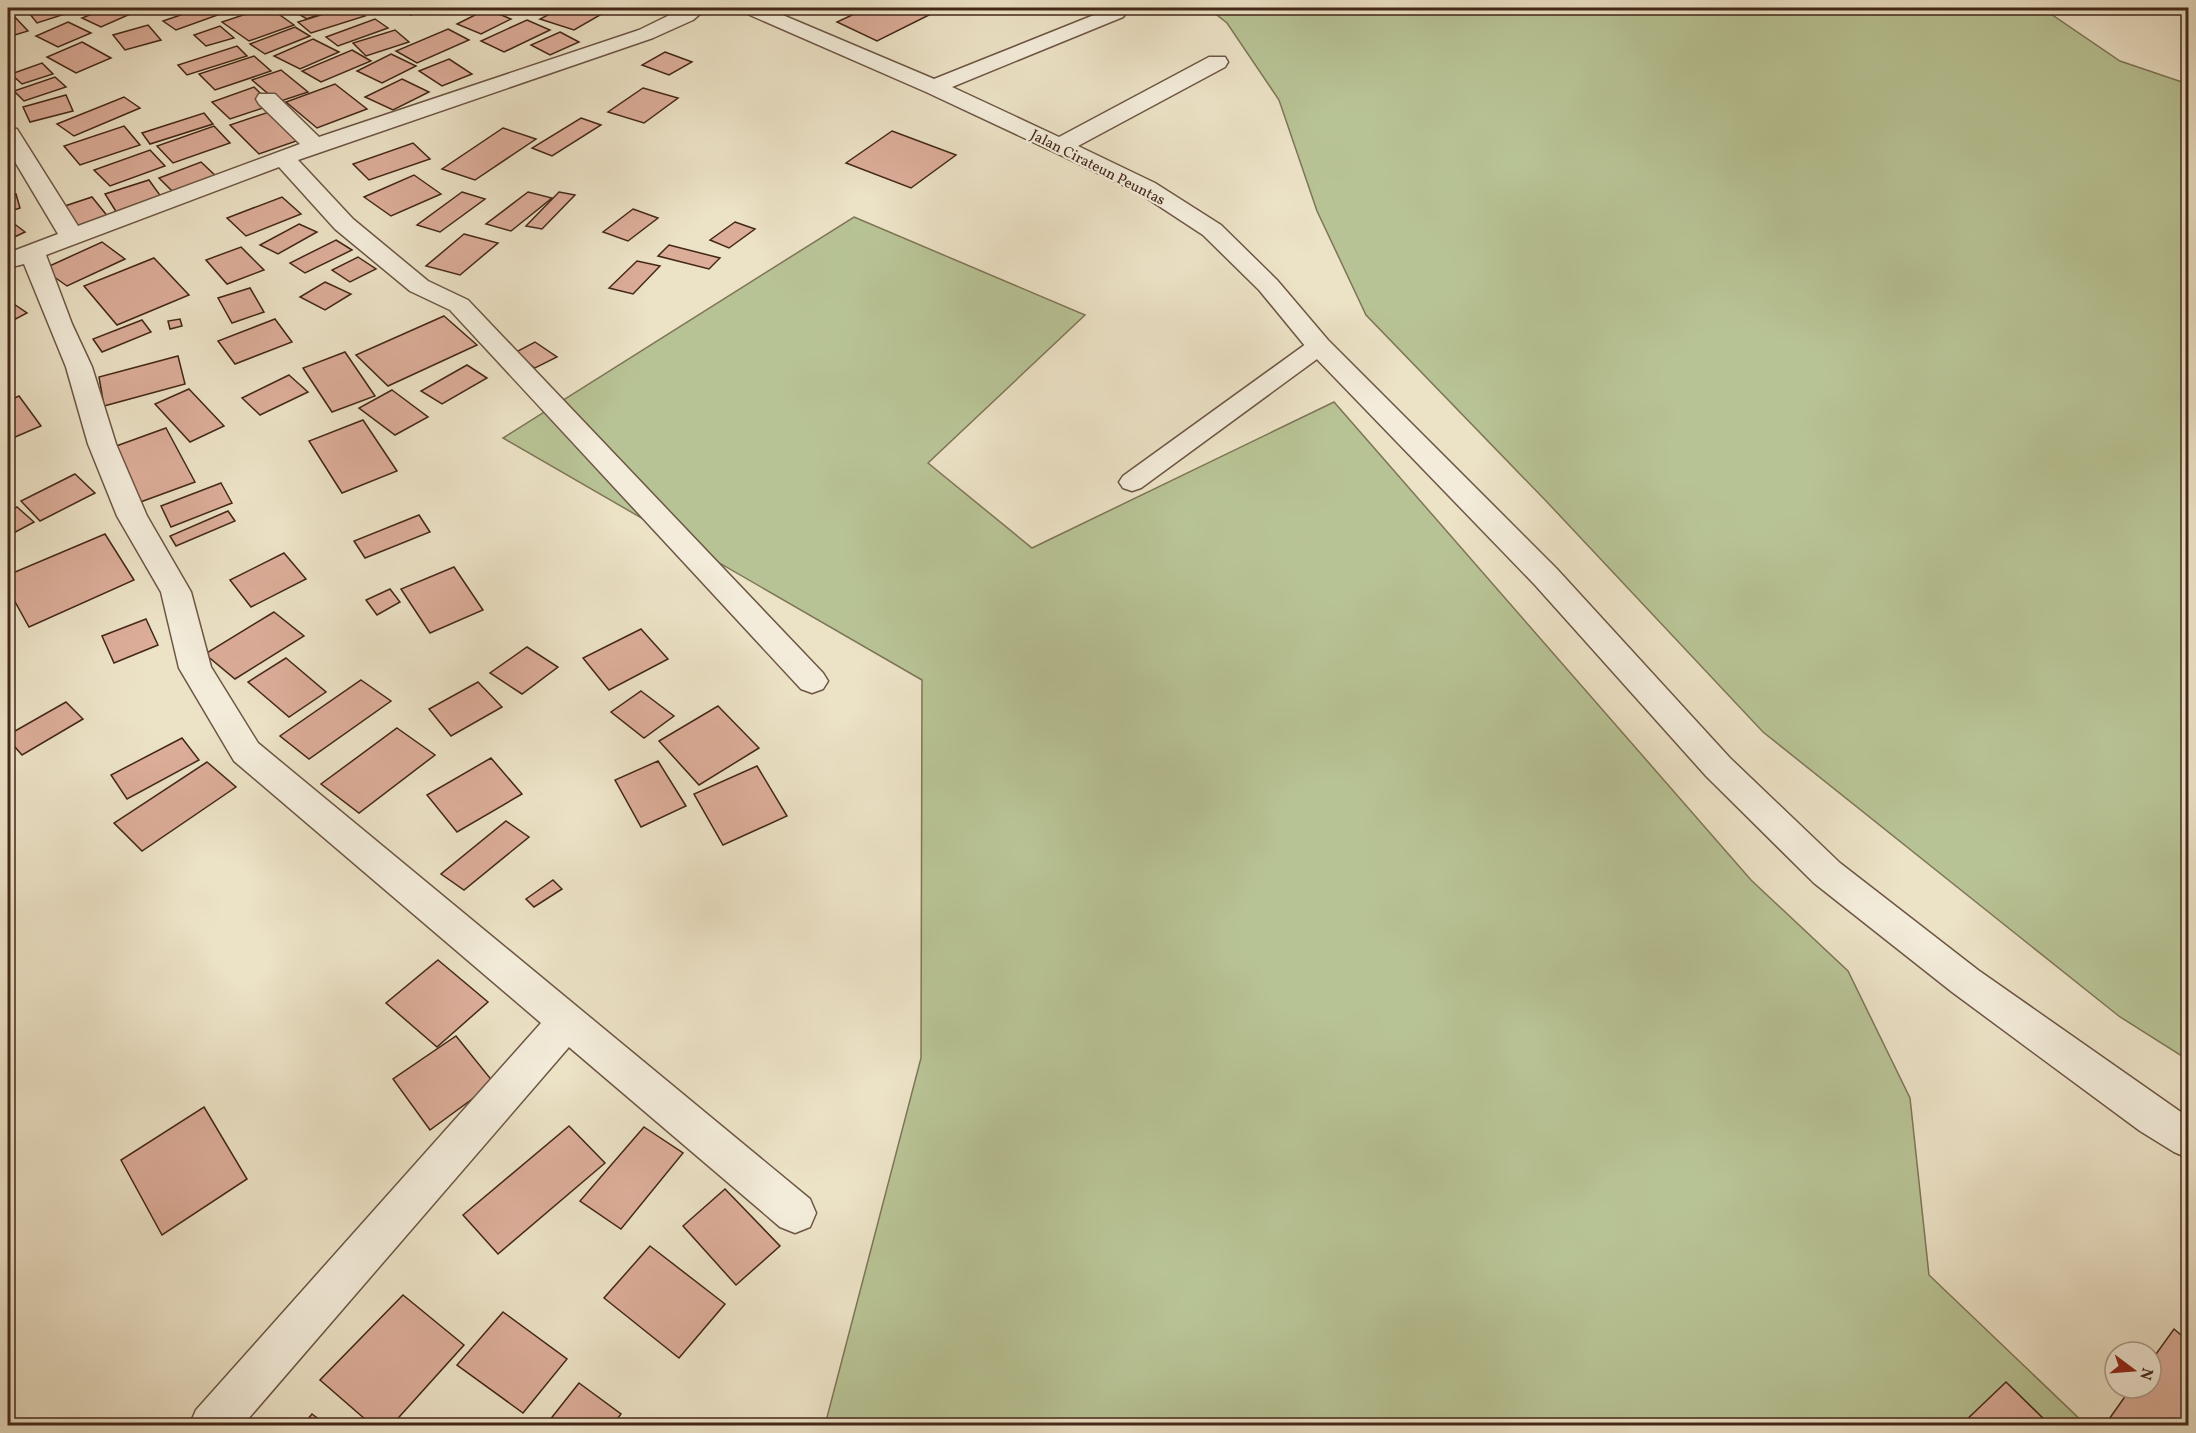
<svg xmlns="http://www.w3.org/2000/svg" width="2196" height="1433" viewBox="0 0 2196 1433" font-family="Vollkorn,serif">
	<style>
		.green { fill: #b8c395; stroke: #7e7556; stroke-width: 1.5 }
		.building { fill: #dcad99; stroke: #432718; stroke-width: 1.5 }
		.lines { fill: none; stroke-linecap: round; stroke-linejoin: round }
		.lane-casing { stroke: #6d5644; stroke-width: 3 }
		.street-casing { stroke: #6d5644; stroke-width: 3 }
		.lane { fill: #f3ecda; fill-rule: evenodd }
		.street { fill: #f3ecda; fill-rule: evenodd }
		.labels { text-anchor: middle; stroke-width: 4.5; stroke-linejoin: round; paint-order: stroke }
		.far-street-label { font-size: 15px; fill: #432718; stroke: #f3ecda }
	</style>
	<rect width="100%" height="100%" fill="#ece2c6"/>
	<filter id="stains"><feTurbulence type="fractalNoise" baseFrequency=".00333" numOctaves="4"/><feColorMatrix values="0 0 0 0 .2 0 0 0 0 .09 0 0 0 0 .02 0 0 0 .5 -.17"/></filter>
	<radialGradient id="worn" r=".72"><stop offset=".6" stop-color="#630" stop-opacity="0"/><stop offset="1" stop-color="#630" stop-opacity=".3"/></radialGradient>
	<g class="green">
		<polygon points="1208,8 2042,8 2120,61 2188,84 2188,1060 2120,1017 1763,732 1547,502 1366,315 1317,211 1279,100 1227,23"/>
		<polygon points="854,217 1085,315 928,463 1032,548 1334,402 1751,880 1848,971 1910,1098 1929,1275 2086,1425 825,1425 921,1058 922,680 503,438"/>
	</g>
	<g class="building">
		<polygon points="47,8 59,8 65,14 37,23 29,13"/>
		<polygon points="107,8 129,8 137,11 101,27 82,18"/>
		<polygon points="201,8 237,8 176,30 163,21"/>
		<polygon points="264,8 270,8 294,25 249,41 222,22"/>
		<polygon points="288,8 335,8 307,19"/>
		<polygon points="343,8 356,8 365,16 311,33 298,22"/>
		<polygon points="395,8 427,8 411,15"/>
		<polygon points="561,8 596,8 607,11 574,30 540,19"/>
		<polygon points="867,8 913,8 929,15 877,41 837,22"/>
		<polygon points="487,9 511,19 481,34 457,24"/>
		<polygon points="11,13 28,31 8,37 8,14"/>
		<polygon points="375,19 388,28 338,46 326,37"/>
		<polygon points="527,20 550,30 504,52 481,41"/>
		<polygon points="68,22 91,33 58,47 36,36"/>
		<polygon points="148,25 161,40 125,50 113,35"/>
		<polygon points="220,26 234,38 206,46 194,35"/>
		<polygon points="295,27 310,36 265,54 250,44"/>
		<polygon points="448,29 469,40 417,63 396,51"/>
		<polygon points="395,30 409,42 366,56 353,43"/>
		<polygon points="560,32 579,42 550,55 531,45"/>
		<polygon points="313,39 339,52 300,69 274,56"/>
		<polygon points="82,42 111,58 76,73 47,57"/>
		<polygon points="237,46 247,56 187,75 178,65"/>
		<polygon points="352,50 371,61 321,82 302,71"/>
		<polygon points="665,52 692,62 669,75 642,65"/>
		<polygon points="391,54 416,66 382,83 357,71"/>
		<polygon points="254,56 271,71 215,90 199,74"/>
		<polygon points="449,59 472,74 442,86 419,71"/>
		<polygon points="42,63 53,74 22,84 11,74"/>
		<polygon points="281,70 308,92 278,102 252,80"/>
		<polygon points="55,77 66,87 24,101 14,91"/>
		<polygon points="402,79 429,92 393,110 365,97"/>
		<polygon points="335,84 367,109 317,128 286,102"/>
		<polygon points="254,87 272,105 230,119 212,102"/>
		<polygon points="643,88 678,98 644,123 608,112"/>
		<polygon points="66,95 73,111 30,122 23,107"/>
		<polygon points="124,97 140,108 74,136 57,124"/>
		<polygon points="275,110 305,138 259,154 230,125"/>
		<polygon points="204,113 213,124 150,144 142,133"/>
		<polygon points="581,118 601,125 552,156 532,148"/>
		<polygon points="124,126 140,145 80,165 64,146"/>
		<polygon points="214,126 230,143 173,163 157,146"/>
		<polygon points="503,128 536,139 475,180 442,169"/>
		<polygon points="892,131 956,155 911,188 846,163"/>
		<polygon points="413,143 430,159 369,180 353,164"/>
		<polygon points="150,150 165,166 110,186 94,170"/>
		<polygon points="201,162 219,179 176,195 159,178"/>
		<polygon points="414,175 441,194 391,216 364,197"/>
		<polygon points="149,180 162,198 117,213 105,194"/>
		<polygon points="462,192 485,199 440,232 417,225"/>
		<polygon points="528,192 552,198 511,231 486,224"/>
		<polygon points="559,192 575,195 542,229 526,226"/>
		<polygon points="16,194 20,208 8,212 8,196"/>
		<polygon points="92,197 109,218 78,229 62,207"/>
		<polygon points="282,197 301,214 246,236 227,218"/>
		<polygon points="633,209 658,218 628,241 603,232"/>
		<polygon points="8,219 25,232 8,240"/>
		<polygon points="735,222 755,229 729,248 710,240"/>
		<polygon points="299,224 317,232 278,254 260,245"/>
		<polygon points="464,234 498,243 460,275 426,266"/>
		<polygon points="336,240 352,250 305,273 290,263"/>
		<polygon points="102,242 125,259 67,286 43,269"/>
		<polygon points="669,245 720,258 709,269 658,256"/>
		<polygon points="241,247 264,270 227,284 206,260"/>
		<polygon points="358,257 376,269 350,282 332,270"/>
		<polygon points="154,258 189,295 117,325 84,286"/>
		<polygon points="637,261 660,266 633,294 609,288"/>
		<polygon points="325,282 351,294 325,310 300,297"/>
		<polygon points="250,288 264,312 232,323 218,298"/>
		<polygon points="8,300 27,313 8,323"/>
		<polygon points="444,316 477,345 388,386 356,355"/>
		<polygon points="180,319 182,326 170,329 168,321"/>
		<polygon points="275,319 292,342 235,364 218,341"/>
		<polygon points="142,320 151,332 102,352 93,339"/>
		<polygon points="535,342 557,357 535,368 514,353"/>
		<polygon points="345,352 375,396 332,412 303,368"/>
		<polygon points="178,356 185,384 104,406 99,377"/>
		<polygon points="467,365 487,378 442,404 421,391"/>
		<polygon points="289,375 308,392 260,415 242,398"/>
		<polygon points="189,389 224,426 190,442 155,404"/>
		<polygon points="392,390 428,417 395,435 359,408"/>
		<polygon points="19,396 41,426 8,440 8,401"/>
		<polygon points="363,420 397,471 342,493 309,441"/>
		<polygon points="166,428 195,482 135,504 108,449"/>
		<polygon points="75,474 95,493 40,521 21,501"/>
		<polygon points="221,483 232,503 171,527 161,506"/>
		<polygon points="17,507 34,522 8,536 8,511"/>
		<polygon points="228,511 235,521 176,546 170,536"/>
		<polygon points="419,515 430,532 365,558 354,541"/>
		<polygon points="105,534 134,580 29,627 8,589 8,575"/>
		<polygon points="284,553 306,579 251,607 230,580"/>
		<polygon points="454,567 483,610 430,633 401,589"/>
		<polygon points="390,589 400,602 377,615 366,600"/>
		<polygon points="274,612 304,636 235,679 205,654"/>
		<polygon points="146,619 158,645 114,663 102,636"/>
		<polygon points="641,629 668,659 609,690 583,658"/>
		<polygon points="527,647 558,667 522,694 490,673"/>
		<polygon points="286,658 326,692 289,717 248,682"/>
		<polygon points="361,680 391,701 309,759 280,736"/>
		<polygon points="478,682 502,707 451,736 429,709"/>
		<polygon points="641,691 674,716 644,738 611,712"/>
		<polygon points="66,702 83,719 22,755 8,739 8,735"/>
		<polygon points="718,706 759,748 699,785 659,741"/>
		<polygon points="397,728 435,755 359,813 321,784"/>
		<polygon points="182,738 199,760 127,799 111,775"/>
		<polygon points="491,758 522,794 457,832 427,795"/>
		<polygon points="658,761 686,806 641,827 615,780"/>
		<polygon points="207,762 236,787 142,851 114,823"/>
		<polygon points="757,766 787,816 723,845 694,794"/>
		<polygon points="506,821 529,837 464,890 441,874"/>
		<polygon points="553,880 562,889 534,907 526,899"/>
		<polygon points="438,960 488,1002 437,1047 386,1003"/>
		<polygon points="456,1036 494,1083 430,1130 393,1079"/>
		<polygon points="204,1107 247,1179 162,1235 121,1160"/>
		<polygon points="569,1126 605,1163 498,1254 463,1215"/>
		<polygon points="644,1127 683,1153 621,1229 580,1201"/>
		<polygon points="725,1189 780,1246 736,1285 683,1226"/>
		<polygon points="650,1246 725,1304 679,1358 604,1298"/>
		<polygon points="403,1295 464,1345 391,1426 373,1426 320,1380"/>
		<polygon points="503,1312 567,1359 523,1413 457,1365"/>
		<polygon points="2174,1329 2188,1341 2188,1426 2111,1426 2107,1422 2131,1388 2151,1388 2151,1361"/>
		<polygon points="2006,1382 2051,1426 1960,1426"/>
		<polygon points="579,1383 621,1414 612,1426 545,1426"/>
		<polygon points="312,1414 328,1426 302,1426"/>
	</g>
	<g class="lines">
		<g class="lane-casing">
			<polygon id="lane" points="1319,339 1328,341 1331,346 1328,351 1141,488 1132,491 1123,488 1119,482 1123,476 1310,341"/>
		</g>
		<g class="street-casing">
			<g id="street">
				<polygon points="684,8 707,8 693,20 653,38 298,160 353,219 428,281 468,300 823,673 828,681 823,689 812,693 801,689 450,310 410,291 335,229 279,167 46,255 72,324 92,367 116,444 147,516 191,592 211,667 258,743 810,1199 816,1213 810,1227 795,1233 780,1227 569,1047 242,1426 189,1426 196,1410 541,1023 234,761 179,668 161,592 117,516 88,444 66,367 24,264 8,268 8,253 58,234 8,150 8,128 17,129 78,226 300,144 259,104 256,99 259,94 275,94 319,137 639,30"/>
				<polygon points="740,8 766,8 934,79 1109,9 1123,9 1126,13 1123,17 952,87 1059,137 1209,57 1225,57 1228,62 1225,67 1078,146 1155,183 1221,225 1277,280 1328,340 1557,569 1730,758 1840,863 1978,970 2188,1117 2188,1158 2174,1152 2140,1131 1952,992 1814,883 1706,776 1535,585 1310,352 1259,290 1203,235 1139,193 1052,151 926,92 743,12"/>
			</g>
		</g>
		<use href="#lane" class="lane"/>
		<use href="#street" class="street"/>
	</g>
	<g class="labels">
		<g class="far-street-label">
			<text transform="translate(1098 167) rotate(27)" y="5">Jalan Cirateun Peuntas</text>
		</g>
	</g>
	<rect width="2196" height="1433" fill="none" stroke="#ece2c6" stroke-width="30"/>
	<rect x="9" y="9" width="2178" height="1415" fill="none" stroke="#432718" stroke-width="3"/>
	<rect x="15" y="15" width="2166" height="1403" fill="none" stroke="#432718" stroke-width="1.5"/>
	<g transform="translate(2133 1370) rotate(106)"><circle r="28" fill="#f3ecda" stroke="#ad9d8c" stroke-width="1.5"/>
	<path d="M0-4.5L10 22L0 15L-10 22Z" fill="#8f2418"/>
	<text y="-9" font-size="16" font-weight="bold" text-anchor="middle" fill="#432718">N</text>
	</g>
	<rect width="100%" height="100%" filter="url(#stains)"/>
	<rect width="100%" height="100%" fill="url(#worn)"/>
</svg>
